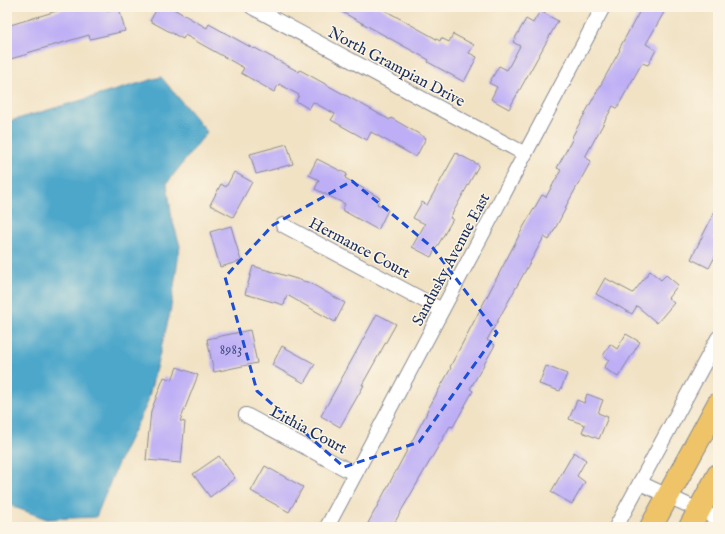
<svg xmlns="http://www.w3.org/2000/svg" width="725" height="534" viewBox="0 0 725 534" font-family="'IM FELL English',serif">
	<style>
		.water { fill: #4da7ca; stroke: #346b94 }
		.building { fill: #bdaef6 }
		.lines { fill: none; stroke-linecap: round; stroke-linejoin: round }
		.minor-casing { stroke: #868891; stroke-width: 16 }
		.trunk-casing { stroke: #868891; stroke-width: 24 }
		.minor { stroke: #fff; stroke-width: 14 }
		.trunk { stroke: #efc469; stroke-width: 22 }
		.marked { fill: none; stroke: #1d4ed8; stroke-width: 3; stroke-dasharray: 8 5; stroke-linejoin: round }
		.labels { text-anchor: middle; stroke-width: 3; stroke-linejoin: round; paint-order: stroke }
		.number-label { font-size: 14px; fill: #444f84 }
		.street-label { font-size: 16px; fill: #1b2f5e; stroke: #fcf5e5 }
	</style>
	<rect width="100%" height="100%" fill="#fcf5e5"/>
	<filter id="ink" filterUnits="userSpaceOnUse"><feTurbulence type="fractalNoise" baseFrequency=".025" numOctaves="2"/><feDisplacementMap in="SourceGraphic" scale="8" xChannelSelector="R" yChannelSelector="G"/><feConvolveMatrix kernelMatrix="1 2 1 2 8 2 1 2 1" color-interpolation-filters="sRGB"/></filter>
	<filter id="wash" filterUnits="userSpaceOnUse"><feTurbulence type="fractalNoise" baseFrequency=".012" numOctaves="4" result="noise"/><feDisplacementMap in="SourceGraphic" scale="16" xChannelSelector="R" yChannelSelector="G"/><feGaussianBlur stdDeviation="0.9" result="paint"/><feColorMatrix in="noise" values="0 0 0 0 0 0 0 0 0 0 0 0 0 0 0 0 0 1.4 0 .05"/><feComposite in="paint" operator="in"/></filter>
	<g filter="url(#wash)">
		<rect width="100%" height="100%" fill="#f1e2c4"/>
		<polygon class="water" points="161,77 207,132 167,183 172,219 180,246 170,313 147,404 118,463 96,517 47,519 14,507 7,501 7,122"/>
		<g id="blocks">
			<g class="building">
				<polygon points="70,7 104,7 105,11 119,8 125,31 90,39 89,35 27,53 28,54 7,60 7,26"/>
				<polygon points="158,7 170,7 207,28 209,24 254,49 255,48 299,72 300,70 390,120 391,118 426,138 416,157 371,132 367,140 331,120 335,114 313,102 309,109 296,101 299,95 279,84 274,92 241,73 244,68 185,35 183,39 150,21"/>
				<polygon points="333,7 379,7 440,41 441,38 449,42 453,34 474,45 469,53 477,57 464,82 428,62 429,60"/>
				<polygon points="642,7 667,7 646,44 656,50 648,65 642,63 617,108 613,106 585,157 591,161 565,208 566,208 549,240 544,237 487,340 495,345 470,389 473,391 453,427 450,426 392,527 366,527 427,413 426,413 451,368 450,367 524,226 542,195 546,197 561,170 557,168 573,138 572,137 620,50 619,49"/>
				<polygon points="540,11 558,21 509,109 491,99 497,87 489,83 499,66 507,70 520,46 513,42 526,19 533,23"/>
				<polygon points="287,144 293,164 256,174 250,154"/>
				<polygon points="456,153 479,165 450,218 453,219 431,257 412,247 425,224 413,218 422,202 427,205"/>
				<polygon points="317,159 347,174 345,178 380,198 377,204 388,210 378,230 342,210 345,204 315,189 319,180 309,175"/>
				<polygon points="234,172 252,182 233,217 210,205 221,184 226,187"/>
				<polygon points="718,205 718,231 714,239 718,242 718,251 709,268 691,259"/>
				<polygon points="231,226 241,261 220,267 210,232"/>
				<polygon points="253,266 310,283 345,303 335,322 287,295 284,305 245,294"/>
				<polygon points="650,271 661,280 666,275 678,285 668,298 674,303 657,323 637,306 632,314 596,294 605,278 633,293"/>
				<polygon points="377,314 396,324 362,385 364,385 340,427 321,416"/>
				<polygon points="250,330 257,363 214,372 207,339"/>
				<polygon points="626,334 640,342 618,377 604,368 609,360 603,356 610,344 617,349"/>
				<polygon points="282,346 315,364 304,383 272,365"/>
				<polygon points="546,366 567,374 560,391 539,384"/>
				<polygon points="177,367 198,375 180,421 185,422 181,463 146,460 151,411 164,377 172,380"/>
				<polygon points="587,394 603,400 598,413 608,417 599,439 582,432 585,425 569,419 577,400 584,403"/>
				<polygon points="574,452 586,460 577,476 585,482 572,504 551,492"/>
				<polygon points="219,456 235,478 210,497 193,474"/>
				<polygon points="265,466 303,487 289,512 251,491"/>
			</g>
		</g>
	</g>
	<g filter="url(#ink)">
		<use href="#blocks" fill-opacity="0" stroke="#868891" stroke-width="1"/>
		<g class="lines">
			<g class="minor-casing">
				<g id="minor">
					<polyline points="252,7 525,154"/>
					<polyline points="283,225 442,310"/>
					<polyline points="246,415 355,474"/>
					<polyline points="640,483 718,519"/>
					<polyline points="327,527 603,7"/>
					<polyline points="616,527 718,338"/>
				</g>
			</g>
			<g class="trunk-casing">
				<g id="trunk">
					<polyline points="651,527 718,404"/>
					<polyline points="690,527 718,475"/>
				</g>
			</g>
			<use href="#minor" class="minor"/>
			<use href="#trunk" class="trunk"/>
		</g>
	</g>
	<path class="marked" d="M352,181L433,248L497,333L419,442L344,467L257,391L225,277L273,225Z"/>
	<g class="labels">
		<g class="number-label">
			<text x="231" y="354">8983</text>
		</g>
		<g class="street-label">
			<text transform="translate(397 66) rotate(28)" y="6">North Grampian Drive</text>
			<text transform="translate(360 247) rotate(28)" y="6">Hermance Court</text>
			<text transform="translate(450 259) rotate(-62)" y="6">Sandusky Avenue East</text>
			<text transform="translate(309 429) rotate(28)" y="6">Lithia Court</text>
		</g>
	</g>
	<rect width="725" height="534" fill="none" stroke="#fcf5e5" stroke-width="24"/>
</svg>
